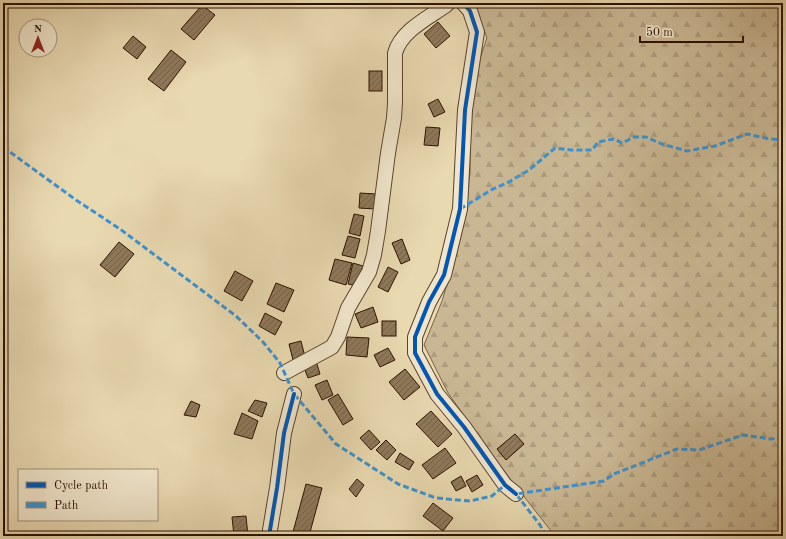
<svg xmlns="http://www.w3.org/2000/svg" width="786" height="539" viewBox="0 0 786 539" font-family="'Old Standard TT',serif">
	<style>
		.forest { fill: url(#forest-firs); stroke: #7a644a }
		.building { fill: url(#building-hatch); stroke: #2b1100 }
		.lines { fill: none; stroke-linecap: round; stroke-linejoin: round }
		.minor-casing { stroke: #5a432c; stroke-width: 16 }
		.minor { stroke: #f1e6cc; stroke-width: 14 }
		.quiet { stroke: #3c92d0; stroke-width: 3; stroke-dasharray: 6 3; stroke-linecap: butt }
		.cycleway-casing { stroke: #f1e6cc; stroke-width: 6 }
		.cycleway { stroke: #0057b8; stroke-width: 4 }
	</style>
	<defs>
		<pattern id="forest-firs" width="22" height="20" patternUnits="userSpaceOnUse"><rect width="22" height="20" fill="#c9b793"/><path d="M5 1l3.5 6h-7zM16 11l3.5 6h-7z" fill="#ad9c7d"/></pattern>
		<pattern id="building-hatch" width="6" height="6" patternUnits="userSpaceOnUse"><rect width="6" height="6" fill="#8e795c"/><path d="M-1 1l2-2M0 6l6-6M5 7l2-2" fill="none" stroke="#74624a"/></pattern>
	</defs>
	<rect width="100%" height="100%" fill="#e9d9b1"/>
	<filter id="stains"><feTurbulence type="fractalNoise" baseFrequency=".005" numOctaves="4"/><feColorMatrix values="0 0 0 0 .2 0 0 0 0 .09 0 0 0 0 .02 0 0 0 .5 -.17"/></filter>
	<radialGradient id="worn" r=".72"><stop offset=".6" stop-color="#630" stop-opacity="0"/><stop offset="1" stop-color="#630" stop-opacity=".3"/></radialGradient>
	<polygon class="forest" points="471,3 783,3 783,536 555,536 500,466 448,393 424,345 442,301 460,240 470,174 470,111 477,67 487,38 476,8"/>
	<g class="building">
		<polygon points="202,5 215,15 194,40 181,29"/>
		<polygon points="438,22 450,36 436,48 424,34"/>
		<polygon points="133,36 146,47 137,59 123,48"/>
		<polygon points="171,50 186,62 164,91 148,79"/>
		<rect x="369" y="71" width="13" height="20"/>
		<polygon points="438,99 445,112 434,117 428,104"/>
		<polygon points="426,127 440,128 438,146 424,145"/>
		<polygon points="360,193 376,194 375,209 359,208"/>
		<polygon points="354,214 364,216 360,236 349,233"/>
		<polygon points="348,236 360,239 355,258 342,255"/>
		<polygon points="402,239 410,260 401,264 392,243"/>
		<polygon points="119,242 134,254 115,277 100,265"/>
		<polygon points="335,259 352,263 346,285 329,280"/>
		<polygon points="353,263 363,266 357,286 348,284"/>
		<polygon points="388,267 398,272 388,292 378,287"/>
		<polygon points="235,271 253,281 242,301 224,291"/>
		<polygon points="276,283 294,290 284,312 267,304"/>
		<polygon points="373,307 378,322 361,328 355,314"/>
		<polygon points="265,313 282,322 275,335 259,326"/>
		<rect x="382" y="321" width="14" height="15"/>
		<polygon points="347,337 369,338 367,357 346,355"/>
		<polygon points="301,341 305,357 293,360 289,344"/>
		<polygon points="388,348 395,360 380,367 374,355"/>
		<polygon points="316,361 320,374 308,378 303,365"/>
		<polygon points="405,369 420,387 404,400 389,382"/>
		<polygon points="327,380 333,395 322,400 315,385"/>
		<polygon points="338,394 353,419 343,425 328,400"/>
		<polygon points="255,400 267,403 262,417 248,411"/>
		<polygon points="191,401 200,405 196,417 184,415"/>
		<polygon points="431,411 452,434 438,447 416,424"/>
		<polygon points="242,413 258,421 252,439 234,434"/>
		<polygon points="369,430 380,442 371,450 360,438"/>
		<polygon points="515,434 524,444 506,460 497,449"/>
		<polygon points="386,440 396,450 387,460 376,450"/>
		<polygon points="445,448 456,463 433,479 422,465"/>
		<polygon points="400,453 414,462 409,470 395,462"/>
		<polygon points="477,475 483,485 472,492 466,481"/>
		<polygon points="461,476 466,486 456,491 451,482"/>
		<polygon points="357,479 364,485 356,497 349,489"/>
		<polygon points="306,484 322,488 309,536 293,532"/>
		<polygon points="433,503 453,518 443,531 423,516"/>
		<polygon points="246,516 248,536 234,536 232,517"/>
	</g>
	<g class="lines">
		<g class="minor-casing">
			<g id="minor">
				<polyline points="463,3 470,11 477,32 465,110 460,209 444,275 429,302 415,337 415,353 437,394 464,427 505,485 516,494"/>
				<path d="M284,373L332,347L338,337L348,308L369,272L374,255L378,231L388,153L394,118L395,103V53C401,31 428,18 445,6L448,3"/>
				<polyline points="269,536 277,488 284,433 294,394"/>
			</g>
		</g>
		<use href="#minor" class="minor"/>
		<g class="quiet">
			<polyline points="3,147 76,200 120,229 236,316 263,342 280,363 294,394 336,444 398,484 436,498 470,501 492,496 505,485"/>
			<polyline points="460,209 493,189 507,183 529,170 555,148 571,150 592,150 598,142 614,139 622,143 634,137 646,137 662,144 687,151 715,146 747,134 770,139 783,140"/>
			<polyline points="546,536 540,525 516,494 604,481 614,474 677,449 699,450 743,435 771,439 783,438"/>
		</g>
		<g class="cycleway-casing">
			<g id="cycleway">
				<polyline points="463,3 470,11 477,32 465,110 460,209 444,275 429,302 415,337 415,353 437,394 464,427 505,485 516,494"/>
				<polyline points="269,536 277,488 284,433 294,394"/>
			</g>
		</g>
		<use href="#cycleway" class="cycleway"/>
	</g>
	<rect width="786" height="539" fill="none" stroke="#e9d9b1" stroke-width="16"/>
	<rect x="4" y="4" width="778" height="531" fill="none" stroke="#2b1100" stroke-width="2"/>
	<rect x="8" y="8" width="770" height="523" fill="none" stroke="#2b1100"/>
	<rect x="18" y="469" width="140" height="52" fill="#f1e6cc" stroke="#a2917a"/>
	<rect x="26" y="482" width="20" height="6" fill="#0057b8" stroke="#a2917a"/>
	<text x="54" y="489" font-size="12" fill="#2b1100">Cycle path</text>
	<rect x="26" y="502" width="20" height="6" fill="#3c92d0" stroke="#a2917a"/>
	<text x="54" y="509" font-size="12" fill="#2b1100">Path</text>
	<g transform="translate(38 38)"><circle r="19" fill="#f1e6cc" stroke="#a2917a"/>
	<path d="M0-3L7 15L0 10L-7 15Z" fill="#8f2418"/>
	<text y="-6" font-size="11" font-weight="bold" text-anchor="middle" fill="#2b1100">N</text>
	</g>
	<path d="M640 36v6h103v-6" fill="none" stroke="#2b1100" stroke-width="2"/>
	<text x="646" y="36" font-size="12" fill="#2b1100" stroke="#f1e6cc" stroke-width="3" paint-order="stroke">50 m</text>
	<rect width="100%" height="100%" filter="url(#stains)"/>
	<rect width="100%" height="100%" fill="url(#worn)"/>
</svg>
